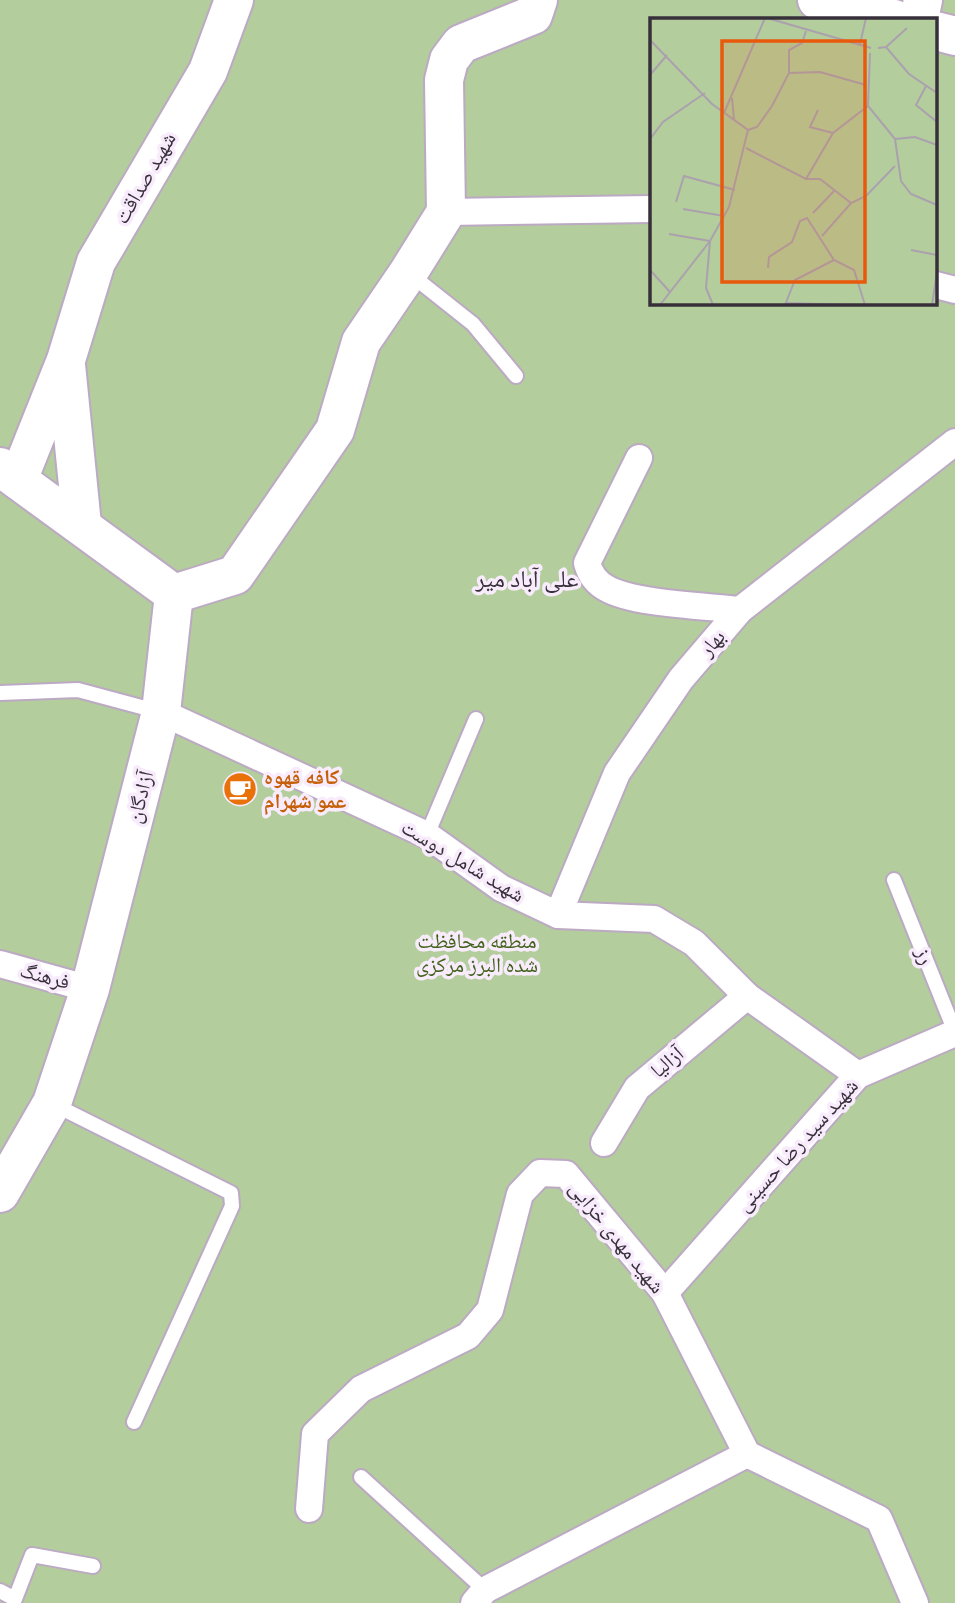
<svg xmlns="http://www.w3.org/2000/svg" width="955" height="1603" viewBox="0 0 955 1603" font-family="Cabin,'Noto Naskh Arabic',sans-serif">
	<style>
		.green { fill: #b3cd9c; fill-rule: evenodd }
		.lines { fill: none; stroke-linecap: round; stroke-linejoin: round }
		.lane-casing { stroke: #bca9c3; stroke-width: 18 }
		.street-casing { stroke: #bca9c3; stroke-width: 30 }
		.secondary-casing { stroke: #bca9c3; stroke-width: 42 }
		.lane { stroke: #fff; stroke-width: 14 }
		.street { stroke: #fff; stroke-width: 26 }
		.secondary { stroke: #fff; stroke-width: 38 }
		.labels { text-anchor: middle; stroke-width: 7; stroke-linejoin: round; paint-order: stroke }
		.street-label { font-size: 21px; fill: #37303a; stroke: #f8ecfc }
		.food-label { font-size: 21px; font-weight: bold; fill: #c56008; stroke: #f8ecfc; text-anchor: start }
		.park-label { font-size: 21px; fill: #406119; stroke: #f8ecfc }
		.quarter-label { font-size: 24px; fill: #37303a; stroke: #f8ecfc }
		.inset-road { fill: none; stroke: #aba1ae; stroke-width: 2 }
		.view { fill: #e8590c; fill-opacity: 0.15; stroke: #e8590c; stroke-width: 3.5 }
		.inset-edge { fill: none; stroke: #37303a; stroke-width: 3.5 }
	</style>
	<rect width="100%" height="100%" fill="#f8ecfc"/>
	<path class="green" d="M0,0H955V1603H0ZM652,19H936V303H652Z"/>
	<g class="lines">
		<g class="lane-casing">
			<g id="lane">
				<polyline points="410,274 473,324 516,376"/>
				<polyline points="0,693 78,690 160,712"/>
				<polyline points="427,835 476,719"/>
				<polyline points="894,880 955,1032"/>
				<polyline points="53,1104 231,1193 232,1206 134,1422"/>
				<polyline points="361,1477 485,1590"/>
				<polyline points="0,1591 15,1599 32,1555 93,1566"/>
			</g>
		</g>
		<g class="street-casing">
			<g id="street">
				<polyline points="446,212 652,209"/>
				<polyline points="936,285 955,290"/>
				<path d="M639,458L587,563C590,574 595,582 606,588C633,604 706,606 740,610"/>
				<polyline points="161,712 427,835 501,888 558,915 654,919 694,943 747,996 858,1075"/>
				<polyline points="558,915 617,773 681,679 740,610 955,442"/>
				<polyline points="0,964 90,989"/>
				<polyline points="604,1143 637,1088 747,996"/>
				<polyline points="665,1293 858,1075 955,1033"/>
				<polyline points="309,1509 315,1434 361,1389 468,1336 490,1310 520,1194 540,1173 566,1174 665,1293 747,1454 879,1519 915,1603"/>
				<polyline points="474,1603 485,1590 747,1454"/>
			</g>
		</g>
		<g class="secondary-casing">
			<g id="secondary">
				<polyline points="817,0 894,19"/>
				<polyline points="919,19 923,0"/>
				<polyline points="936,31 955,36"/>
				<polyline points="66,365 82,525"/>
				<polyline points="0,467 174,594 161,712 90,989 52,1103 0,1193"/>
				<polyline points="18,480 66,360 96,262 208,71 234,0"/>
				<polyline points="174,594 235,575 335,430 361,342 408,273 446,212 444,80 449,60 461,44 533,15 538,0"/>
			</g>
		</g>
		<use href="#lane" class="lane"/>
		<use href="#street" class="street"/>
		<use href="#secondary" class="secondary"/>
	</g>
	<defs>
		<g id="cafe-disc" transform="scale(1.75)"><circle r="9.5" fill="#e8710a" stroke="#f8ecfc"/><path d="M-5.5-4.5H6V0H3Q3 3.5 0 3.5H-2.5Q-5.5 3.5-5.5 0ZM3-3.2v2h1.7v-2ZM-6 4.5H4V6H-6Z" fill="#fff"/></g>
	</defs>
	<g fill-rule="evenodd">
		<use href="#cafe-disc" x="240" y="789"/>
	</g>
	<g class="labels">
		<g class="street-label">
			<text transform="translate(145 178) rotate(-60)" y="7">شهید صداقت</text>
			<text transform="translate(712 643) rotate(-50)" y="7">بهار</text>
			<text transform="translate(140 797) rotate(-76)" y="7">آزادگان</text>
			<text transform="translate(463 861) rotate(31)" y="7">شهید شامل دوست</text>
			<text transform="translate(925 956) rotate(68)" y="7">رز</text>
			<text transform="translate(45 976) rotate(15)" y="7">فرهنگ</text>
			<text transform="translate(667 1062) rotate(-40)" y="7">آزالیا</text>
			<text transform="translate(797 1145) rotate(-48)" y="7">شهید سید رضا حسینی</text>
			<text transform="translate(617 1237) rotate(51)" y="7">شهید مهدی خزایی</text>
		</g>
		<g class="food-label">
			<text x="264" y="784">کافه قهوه<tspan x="264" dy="24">عمو شهرام</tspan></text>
		</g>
		<g class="park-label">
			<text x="477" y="948">منطقه محافظت<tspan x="477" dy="24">شده البرز مرکزی</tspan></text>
		</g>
		<g class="quarter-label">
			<text x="527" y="587">علی آباد میر</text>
		</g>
	</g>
	<g transform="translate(650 18)">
		<rect width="287" height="287" fill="#f8ecfc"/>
		<path d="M0,0H287V287H0Z" fill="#b3cd9c"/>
		<path class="inset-road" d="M117,0L221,30M0,22L62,86L98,112L79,189L60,223L56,270L63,287M210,26L216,0M236,29L257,10M228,30L236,29L259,56L287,75M220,35L218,88L245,121L251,163L261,176L287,187M139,55L170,54L216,67M0,57L17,37M276,68L266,87L287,104M82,80L84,102M168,92L160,109L183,115M74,95L115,0M98,112L107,109L122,88L139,55V32L152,25L156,13M0,121L13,104L55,75M245,121L265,119L287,127M96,130L156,161H170L201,185M156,161L183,115L218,88M26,184L34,158L85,172M33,191L74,198M163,195L184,173M19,216L60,223M172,218L201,185L216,178L245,148M261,232L287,237M118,250L119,239L142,224L150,203L157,200L184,242L204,252L215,287M0,252L20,274M136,285L201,287M10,287L60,223M135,287L145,262L184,242M282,287L287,254"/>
		<path class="view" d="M72,23H215V264H72Z"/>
		<rect width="287" height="287" class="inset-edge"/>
	</g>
</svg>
